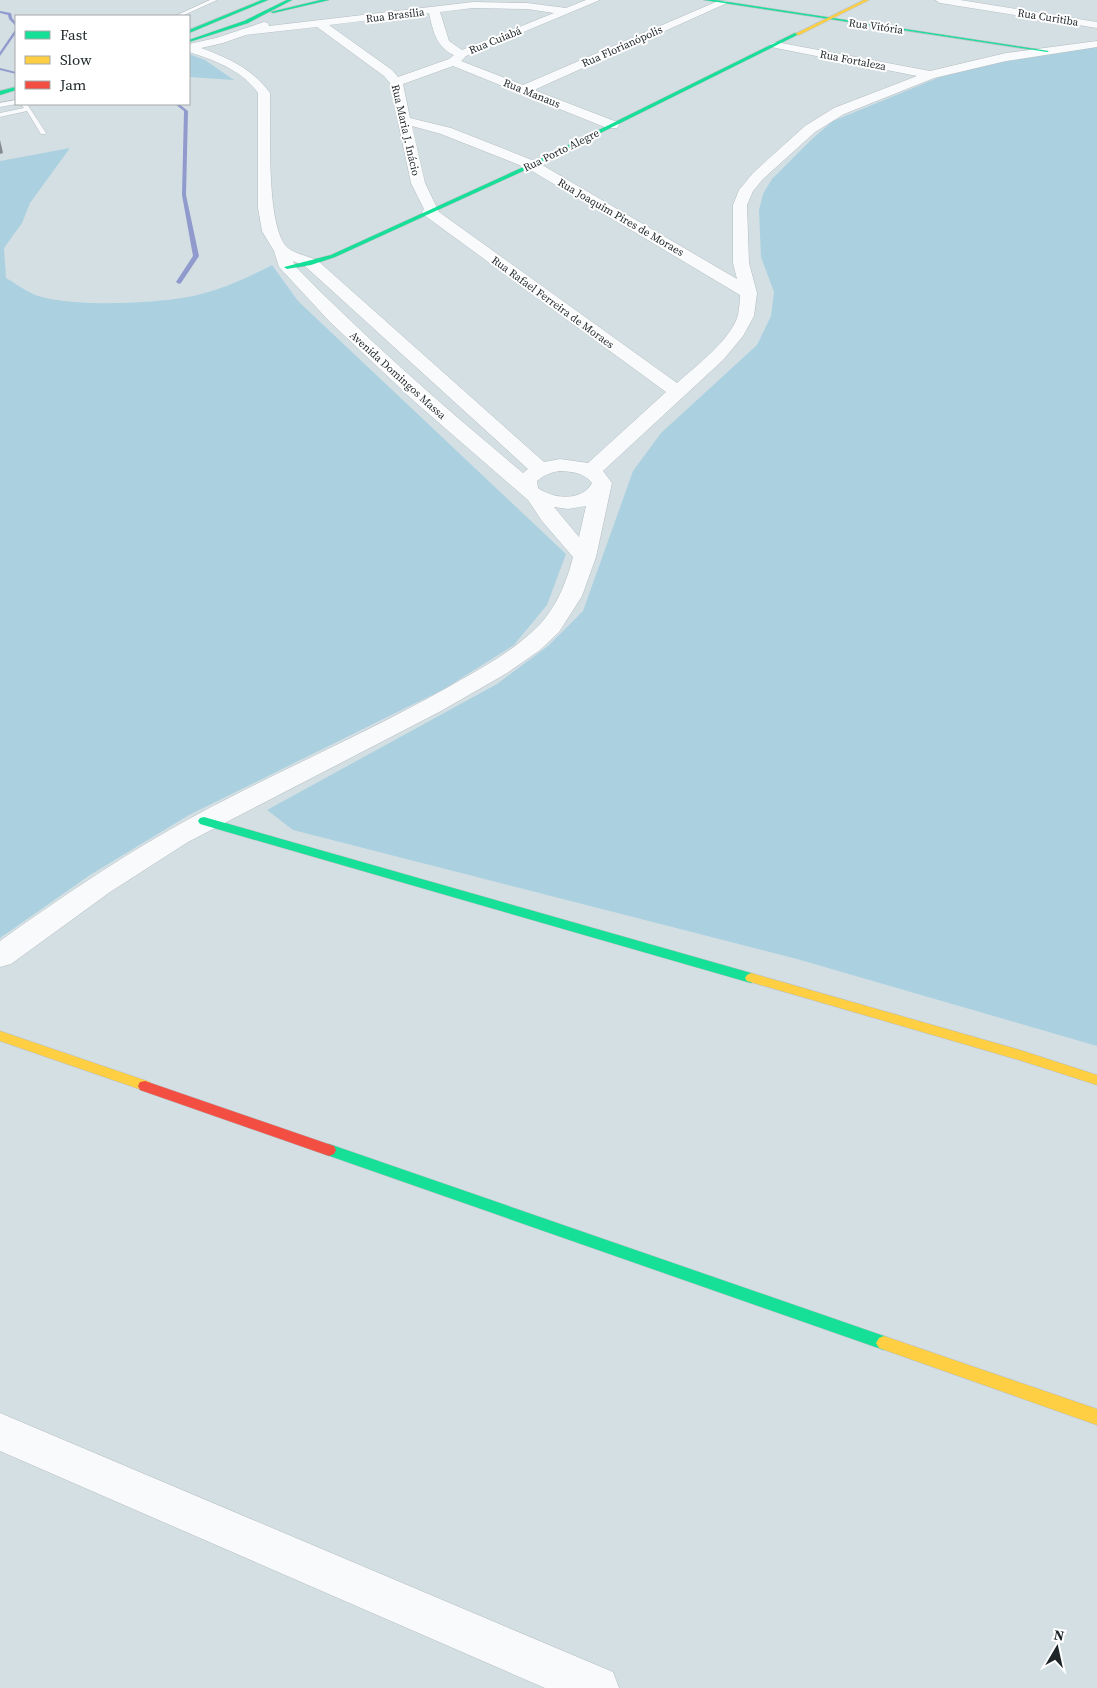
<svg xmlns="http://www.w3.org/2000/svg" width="1097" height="1688" viewBox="0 0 1097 1688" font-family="'Source Serif 4',serif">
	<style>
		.green { fill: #abd1e0 }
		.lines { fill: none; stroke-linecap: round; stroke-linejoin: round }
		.stream { fill: #909acd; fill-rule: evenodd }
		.lane-casing { stroke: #b4bdc2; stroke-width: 1 }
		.street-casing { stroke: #b4bdc2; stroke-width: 1 }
		.fast-casing { stroke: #b4bdc2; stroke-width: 1 }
		.slow-casing { stroke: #b4bdc2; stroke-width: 1 }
		.jam-casing { stroke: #b4bdc2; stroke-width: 1 }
		.lane { fill: #f9fafb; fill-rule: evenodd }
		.street { fill: #f9fafb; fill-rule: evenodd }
		.fast { fill: #16e098; fill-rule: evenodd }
		.slow { fill: #ffcf43; fill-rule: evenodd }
		.jam { fill: #f24e42; fill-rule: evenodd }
		.shaded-wall { fill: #868b8f }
		.labels { text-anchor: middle; stroke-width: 4; stroke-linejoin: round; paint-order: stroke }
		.far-street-label { font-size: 11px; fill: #1d2528; stroke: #fff }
	</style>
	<rect width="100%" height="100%" fill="#d4dfe4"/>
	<g class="green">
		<polygon points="1097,47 1097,1046 797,959 293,830 267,810 497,684 548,646 583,611 633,471 661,433 757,345 771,316 774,292 761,257 759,210 763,194 772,179 812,139 833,121 940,77 996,63"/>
		<polygon points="189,54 205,60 234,80 189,77"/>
		<path d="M70,148L30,203L22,223L4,248L6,278C15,283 24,290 33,294C65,308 162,304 197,295C224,289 247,278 272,265L298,301L566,554L547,605L514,645L444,689L189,815L90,875L0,938V161Z"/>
	</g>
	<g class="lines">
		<g class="stream">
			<polygon points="0,11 11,13 12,18 16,23 16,26 9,19 8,15 0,13"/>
			<polygon points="15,30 16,30 16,33 0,56 0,52"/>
			<polygon points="0,68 16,72 16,74 0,70"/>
			<polygon points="175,104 179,104 188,111 186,195 199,256 181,283 179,284 176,282 193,256 182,195 184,111"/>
		</g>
		<g class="lane-casing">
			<g id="lane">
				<polygon points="210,0 217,0 182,16 175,16"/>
				<polygon points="16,100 17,104 0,107 0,103"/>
				<polygon points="21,104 27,104 46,133 45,134 41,134 27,111 0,117 0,113 24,108"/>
			</g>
		</g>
		<g class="street-casing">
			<g id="street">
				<path d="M586,0H600L466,56L461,61L523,85L718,1H726L727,3L534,90L617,122L619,125L617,128H607L453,66L403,84L410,118L451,128L537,162L737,279L733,263V205L739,190L753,173L805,126L834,108L917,76L776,48L772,47L770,45L772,43L776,42L930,71L1006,53L1097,41V47L1006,61L934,78L844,114L815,132L763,179L753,191L747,205L749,263L757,293L754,316L743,336L723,360L603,471L612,483L596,557L582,596L559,632L540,650L507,673L441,711L188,842L110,892L11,964L0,967V941C73,889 147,839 227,799C299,762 373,729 443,690C474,672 506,656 532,632C554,613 566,585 573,557L542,521L528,500L415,402L330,322L279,267L274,251L262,231L258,208V93C242,70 214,60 189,52V44L216,38L264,22L268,23L269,26L473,2L527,3L566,8ZM473,8L527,9L554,13L462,50L449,41L440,12ZM429,13C433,31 436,47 454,55L449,59L398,77L392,70L329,25ZM317,27L384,76L390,83L411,183L424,209L422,212L424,215L666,392L588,463L560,459L544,462L317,260C308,256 295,254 288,248C265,229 271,124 270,93C253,69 228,58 201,48L223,43L246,35ZM412,126L441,134L527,168L740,295C740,301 739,309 738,315C731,340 696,366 677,383L439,212L425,183ZM293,261L305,266L528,469L523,473C444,407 367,340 295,266ZM560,471C573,472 583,472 592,483C582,502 553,499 538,488L537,481C544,475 551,472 560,471ZM586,506L579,537L554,507L568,509Z"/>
				<polygon points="935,0 960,0 1097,22 1097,28 940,3"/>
				<polygon points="0,1413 613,1672 619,1688 545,1688 0,1451"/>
			</g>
		</g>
		<g class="fast-casing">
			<g id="fast">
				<polygon points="262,0 268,0 189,33 189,30"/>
				<polygon points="287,0 292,0 248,23 189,42 189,40 244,21"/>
				<polygon points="321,0 329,0 273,13 271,12"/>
				<polygon points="704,0 715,0 1049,51 1047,52"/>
				<polygon points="795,33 799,34 534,166 335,257 311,265 287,269 284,267 331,255 530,164"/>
				<polygon points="16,87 16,90 0,95 0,91"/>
				<polygon points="204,817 751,973 755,975 757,978 755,981 751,983 200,824 198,821 200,818"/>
				<polygon points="329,1144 884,1336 889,1338 892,1343 889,1348 884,1350 324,1154 322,1150 324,1146"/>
			</g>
		</g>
		<g class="slow-casing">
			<g id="slow">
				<polygon points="864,0 869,0 799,35 795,34"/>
				<polygon points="751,973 1020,1050 1097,1075 1097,1085 1019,1060 747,981 745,978 747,975"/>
				<polygon points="0,1031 150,1082 152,1086 150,1090 145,1091 0,1041"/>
				<polygon points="884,1336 1097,1409 1097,1425 879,1348 876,1343 879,1338"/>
			</g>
		</g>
		<g class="jam-casing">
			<polygon id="jam" points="145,1081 334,1146 336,1150 334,1154 329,1156 140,1090 138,1086 140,1082"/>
		</g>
		<use href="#lane" class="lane"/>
		<use href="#street" class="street"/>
		<use href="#fast" class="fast"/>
		<use href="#slow" class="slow"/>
		<use href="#jam" class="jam"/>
	</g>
	<polygon class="shaded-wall" points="0,140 3,153 0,154"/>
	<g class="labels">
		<g class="far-street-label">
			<text transform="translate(395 15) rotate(-7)" y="4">Rua Brasília</text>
			<text transform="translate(1048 17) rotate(9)" y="4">Rua Curitiba</text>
			<text transform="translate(876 26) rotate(8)" y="4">Rua Vitória</text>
			<text transform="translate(495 40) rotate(-22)" y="4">Rua Cuiabá</text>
			<text transform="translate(622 46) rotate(-24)" y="4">Rua Florianópolis</text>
			<text transform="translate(853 60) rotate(11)" y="4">Rua Fortaleza</text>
			<text transform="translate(532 93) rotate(22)" y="4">Rua Manaus</text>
			<text transform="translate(406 130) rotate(77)" y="4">Rua Maria J. Inácio</text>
			<text transform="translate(561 150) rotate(-26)" y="4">Rua Porto Alegre</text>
			<text transform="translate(621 217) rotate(30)" y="4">Rua Joaquim Pires de Moraes</text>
			<text transform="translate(553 302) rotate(36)" y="4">Rua Rafael Ferreira de Moraes</text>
			<text transform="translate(398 375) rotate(42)" y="4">Avenida Domingos Massa</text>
		</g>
	</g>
	<rect x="15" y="15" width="175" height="90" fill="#ffffff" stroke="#a5a8a9"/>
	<rect x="25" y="31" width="25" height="8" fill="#16e098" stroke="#a5a8a9"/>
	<text x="60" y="40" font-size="15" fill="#1d2528">Fast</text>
	<rect x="25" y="56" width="25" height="8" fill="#ffcf43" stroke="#a5a8a9"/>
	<text x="60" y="65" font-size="15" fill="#1d2528">Slow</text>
	<rect x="25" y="81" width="25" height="8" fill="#f24e42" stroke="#a5a8a9"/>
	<text x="60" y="90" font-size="15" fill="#1d2528">Jam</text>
	<g transform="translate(1057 1648) rotate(9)" stroke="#ffffff" stroke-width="4" paint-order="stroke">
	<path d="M0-4L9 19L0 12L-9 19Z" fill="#1d2528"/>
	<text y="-8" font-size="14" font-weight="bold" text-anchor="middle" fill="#1d2528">N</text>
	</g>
</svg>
